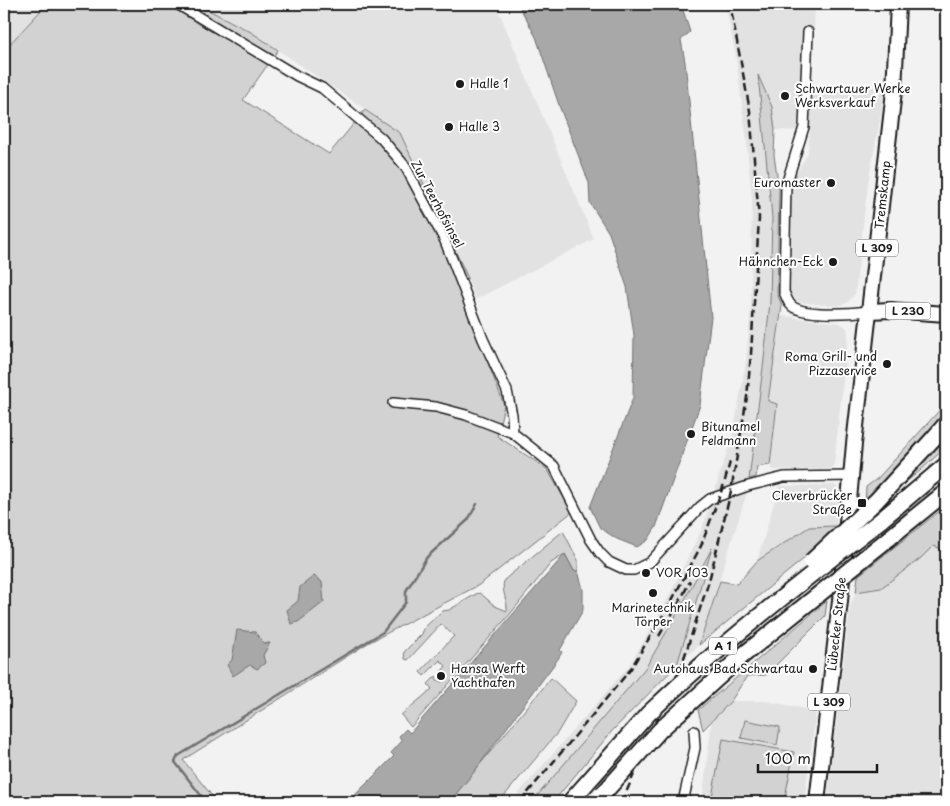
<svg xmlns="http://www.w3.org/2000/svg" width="950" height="806" viewBox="0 0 950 806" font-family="'Playpen Sans',sans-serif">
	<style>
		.built { fill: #e2e2e2 }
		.green { fill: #d2d2d2; stroke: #777; fill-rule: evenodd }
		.water { fill: #a8a8a8; stroke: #707070 }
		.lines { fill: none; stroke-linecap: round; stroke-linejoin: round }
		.stream { stroke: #707070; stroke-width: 2.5 }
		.street-casing { stroke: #1c1c1c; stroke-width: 12 }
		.primary-casing { stroke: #1c1c1c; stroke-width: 18 }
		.highway-casing { stroke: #1c1c1c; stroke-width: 19 }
		.street { stroke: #fff; stroke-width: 9 }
		.primary { stroke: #fff; stroke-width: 14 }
		.highway { stroke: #fff; stroke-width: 15 }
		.rail { stroke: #1c1c1c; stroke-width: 2.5; stroke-dasharray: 8 4; stroke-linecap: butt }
		.highway-bridge-casing { stroke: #1c1c1c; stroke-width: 19; stroke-linecap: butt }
		.highway-bridge { stroke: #fff; stroke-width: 15 }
		.poi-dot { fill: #1c1c1c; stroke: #fff; stroke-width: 2 }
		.labels { text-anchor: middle; stroke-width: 4; stroke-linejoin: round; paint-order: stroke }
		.shield { fill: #fff; stroke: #606060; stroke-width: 1 }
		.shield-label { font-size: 11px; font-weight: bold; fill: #1c1c1c }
		.poi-label { font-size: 12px; fill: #1c1c1c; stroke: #fff; text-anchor: start }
		.street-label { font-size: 12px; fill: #1c1c1c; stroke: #fff }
	</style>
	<rect width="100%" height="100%" fill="#f2f2f2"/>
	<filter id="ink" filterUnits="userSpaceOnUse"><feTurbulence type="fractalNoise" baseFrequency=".02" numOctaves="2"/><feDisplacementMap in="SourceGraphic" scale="10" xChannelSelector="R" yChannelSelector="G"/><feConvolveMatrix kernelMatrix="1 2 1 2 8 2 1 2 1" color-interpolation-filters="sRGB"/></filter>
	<g filter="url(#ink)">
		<g class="built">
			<polygon points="4,4 47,4 4,50"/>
			<polygon points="197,4 493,4 497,7 594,239 476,299 400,133 278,50 251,32"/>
			<polygon points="725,4 815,4 812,85 884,87 881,114 868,183 855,294 847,303 839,306 798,302 787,290 790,184 808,153 810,131 775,130 772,107 758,77 772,217 770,302 764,359 747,492 699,645 677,665 711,551 677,614 646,667 532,802 511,802 629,666 663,608 702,529 733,434 746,362 751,307 752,199 746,135 735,51"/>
			<polygon points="781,316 840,323 847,328 848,335 834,465 832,469 772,470 770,465 777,404 768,402"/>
			<polygon points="835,485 840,491 836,526 809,527 757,561 779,486"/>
			<polygon points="933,546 946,550 946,802 827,802 850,606 856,592 881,588 921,558"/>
			<polygon points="731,701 766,701 816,711 804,802 702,802 712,719"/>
		</g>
		<g class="green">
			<path d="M47,4H197L251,32L278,50L243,100L329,154L365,110L400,133L468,278L458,284L504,405L497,436L547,469L572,512L479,585L368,643L183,760L217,802H4V50ZM269,643L263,655L227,665L232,660L264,644Z"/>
			<polygon points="758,75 772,107 775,130 774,155 779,189 777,293 782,306 768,401 777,404 770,465 757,467 756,477 749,479 764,359 770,302 772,217"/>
			<polygon points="946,403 946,410 882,488 865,506 866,487 878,478"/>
			<polygon points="946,430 946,447 920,471 892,493"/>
			<polygon points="946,506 946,550 933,546 921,558 881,588 856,592 858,576"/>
			<polygon points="836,526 835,533 699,645 720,581 737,584 757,561 809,527"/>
			<path d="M563,531L578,560V571H574L565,554L551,563L511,613L411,727L401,715L432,689L428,684L436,676L437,680L442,682L446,678L445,673L441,672L446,666L440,660L424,676L420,672L454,636L441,624L408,660L405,659L404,652L422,634L424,628L442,611L449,610L476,594L480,593L495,606L507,611C508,600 501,593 504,580Z"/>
			<polygon points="712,548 677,665 613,730 553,802 532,802 646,667 677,614"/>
			<polygon points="827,601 825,616 766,675 747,676 731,701 703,730 698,710"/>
			<polygon points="551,678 576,701 558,732 499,802 449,802"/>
			<polygon points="745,720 780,727 777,745 741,738"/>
			<polygon points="723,739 794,752 784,802 711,802"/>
		</g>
		<g class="water">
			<polygon points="518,4 681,4 690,32 681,40 685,62 711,317 700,405 656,527 648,540 637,547 617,539 600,528 590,507 633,398 634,335 627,287 609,233 590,203 589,183 560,108 536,37"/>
			<polygon points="565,554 574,571 578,571 583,589 583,610 560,650 562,652 558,659 471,776 449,802 348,802 394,756 391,753 402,741 399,736 406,729 410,733"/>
			<polygon points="314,576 322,582 324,602 298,622 291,624 287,610 298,601 300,587"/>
			<polygon points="237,630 255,632 264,644 270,643 263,655 265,663 257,669 250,665 233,676 227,665 232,660"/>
		</g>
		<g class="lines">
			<polyline class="stream" points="206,802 175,762 178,756 383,632 406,602 406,591 427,557 468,520 477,504"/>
			<g class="street-casing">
				<g id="street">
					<polyline points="177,4 297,76 322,88 381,138 405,166 445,241 483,339 507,391 512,415 513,433"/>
					<path d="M808,32L804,127L786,185L784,292C787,298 788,305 795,308C811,316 852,313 870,311"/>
					<polyline points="393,403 436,407 466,415 513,433 554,466 591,540 600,553 609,562 626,570 634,570 650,562 700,507 710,499 748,486 784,477 852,476"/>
					<polyline points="683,802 695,748 694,731"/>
				</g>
			</g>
			<g class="primary-casing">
				<g id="primary">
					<polyline points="870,311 890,310 946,314"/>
					<polyline points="817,802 840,601 854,444 894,91 898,4"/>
				</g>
			</g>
			<g class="highway-casing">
				<g id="highway">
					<polyline points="933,439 946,424"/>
					<polyline points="881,520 946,465"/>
					<polyline points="888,539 946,492"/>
					<polyline points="742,656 808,603"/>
					<polyline points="570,802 648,714"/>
				</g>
			</g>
			<use href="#street" class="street"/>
			<use href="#primary" class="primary"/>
			<use href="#highway" class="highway"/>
			<g class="rail">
				<polyline points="659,636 679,603 690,581"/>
				<polyline points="520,802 630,670 671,602 701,546 724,484 730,462"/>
				<polyline points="622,802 684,658 709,581 731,491 747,397 751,354 759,218 750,111 730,4"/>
			</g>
			<g class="highway-bridge-casing">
				<g id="highway-bridge">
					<polyline points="811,562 876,501 933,439"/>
					<polyline points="808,603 888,539"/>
					<path d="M648,714C721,644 801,582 881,520"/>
					<polyline points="603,794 660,730 742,656"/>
				</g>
			</g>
			<use href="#highway-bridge" class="highway-bridge"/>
		</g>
	</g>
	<g class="poi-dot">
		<circle cx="460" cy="84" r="5"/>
		<circle cx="785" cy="96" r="5"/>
		<circle cx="449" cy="127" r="5"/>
		<circle cx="831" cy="183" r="5"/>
		<circle cx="833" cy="262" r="5"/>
		<circle cx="887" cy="364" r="5"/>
		<circle cx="691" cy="434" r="5"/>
		<rect x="857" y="498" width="10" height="10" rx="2.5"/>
		<circle cx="646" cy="573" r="5"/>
		<circle cx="653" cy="593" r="5"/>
		<circle cx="813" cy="669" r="5"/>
		<circle cx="441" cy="676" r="5"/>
	</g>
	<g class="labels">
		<g class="shield">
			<rect x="856" y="239.5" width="42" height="17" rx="4"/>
			<rect x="885.5" y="302.5" width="45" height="17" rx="4"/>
			<rect x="709" y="637.5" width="28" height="17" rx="4"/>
			<rect x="808" y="693.5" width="42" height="17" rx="4"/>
		</g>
		<g class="shield-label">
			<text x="877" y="252">L 309</text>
			<text x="908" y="315">L 230</text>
			<text x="723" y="650">A 1</text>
			<text x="829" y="706">L 309</text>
		</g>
		<g class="poi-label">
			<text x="470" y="88">Halle 1</text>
			<text x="795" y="93">Schwartauer Werke<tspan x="795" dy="14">Werksverkauf</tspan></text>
			<text x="459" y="131">Halle 3</text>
			<text x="821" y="187" text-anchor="end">Euromaster</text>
			<text x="823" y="266" text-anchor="end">Hähnchen-Eck</text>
			<text x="877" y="361" text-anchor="end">Roma Grill- und<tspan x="877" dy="14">Pizzaservice</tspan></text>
			<text x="701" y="431">Bitunamel<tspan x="701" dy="14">Feldmann</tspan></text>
			<text x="852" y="500" text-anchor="end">Cleverbrücker<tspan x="852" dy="14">Straße</tspan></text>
			<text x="656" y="577">VOR 103</text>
			<text x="653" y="612" text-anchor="middle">Marinetechnik<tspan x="653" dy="14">Törper</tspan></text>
			<text x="451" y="673">Hansa Werft<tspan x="451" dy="14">Yachthafen</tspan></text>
			<text x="803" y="673" text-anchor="end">Autohaus Bad Schwartau</text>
		</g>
		<g class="street-label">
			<text transform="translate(883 195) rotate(-84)" y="4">Tremskamp</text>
			<text transform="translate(437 204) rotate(62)" y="4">Zur Teerhofsinsel</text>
			<text transform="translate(837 624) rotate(-84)" y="4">Lübecker Straße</text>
		</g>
	</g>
	<rect width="950" height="806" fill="none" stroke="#fff" stroke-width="20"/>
	<rect x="10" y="10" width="930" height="786" fill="none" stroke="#1c1c1c" stroke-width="2" filter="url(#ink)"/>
	<path d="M758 764v8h119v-8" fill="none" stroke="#1c1c1c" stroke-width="2.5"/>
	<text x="765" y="764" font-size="15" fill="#1c1c1c" stroke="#ffffff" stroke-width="4" paint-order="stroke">100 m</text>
</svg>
